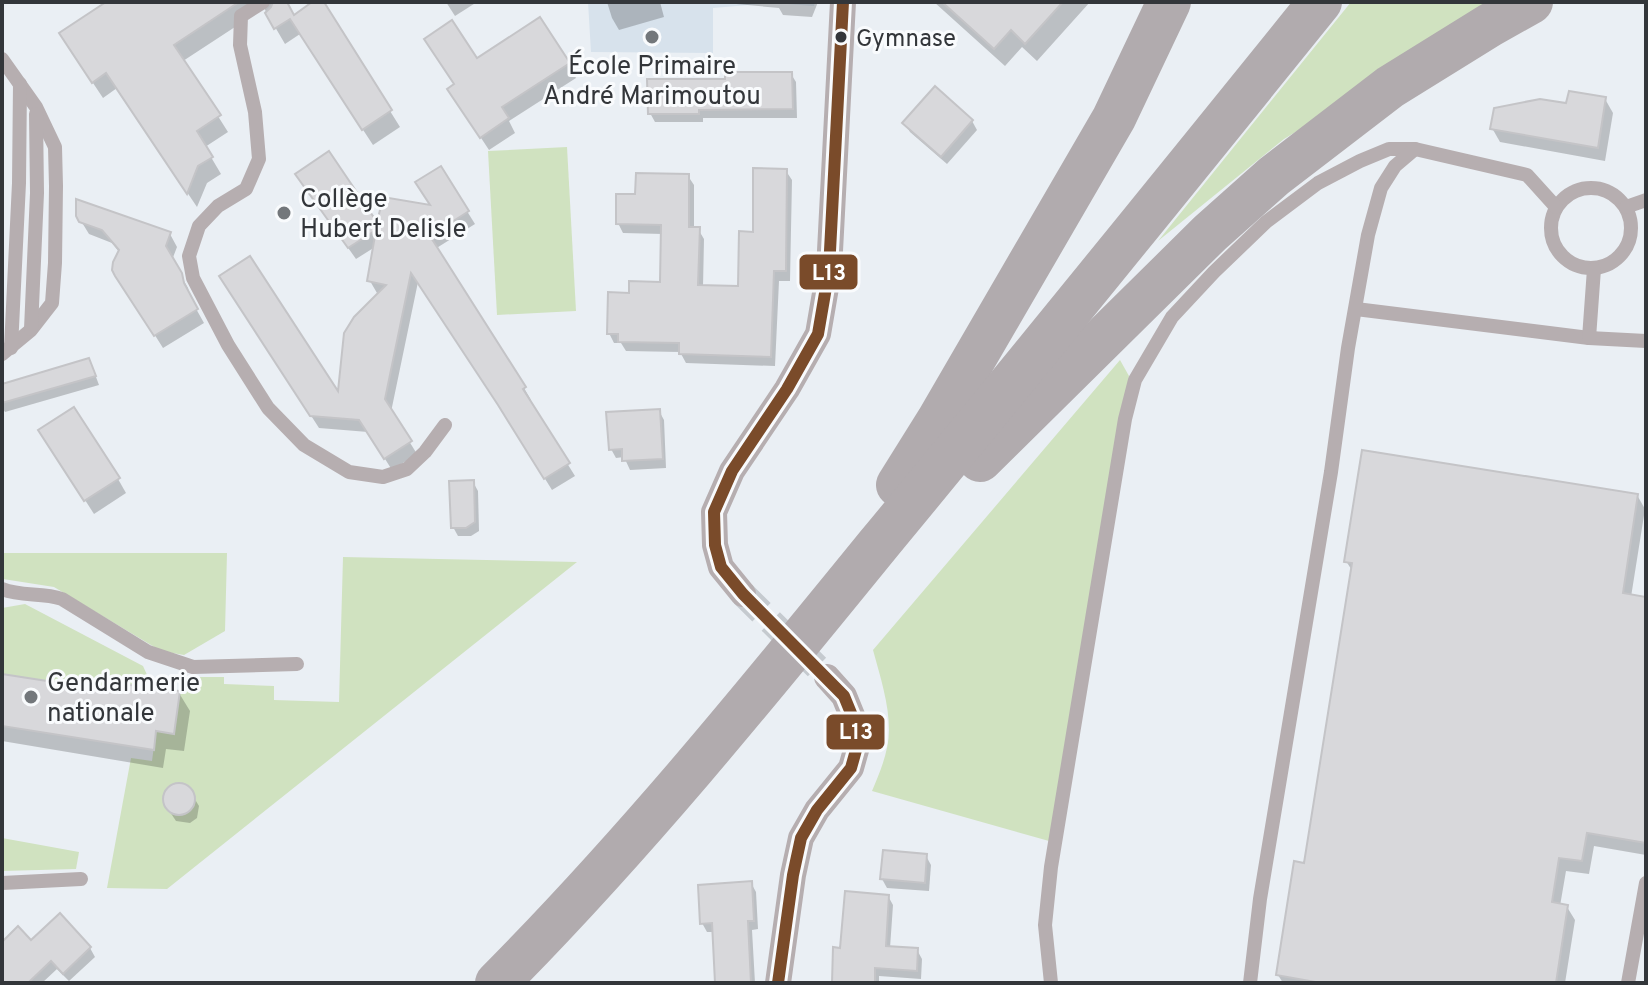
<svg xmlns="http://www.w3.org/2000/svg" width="1648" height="985" viewBox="0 0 1648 985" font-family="Overpass,sans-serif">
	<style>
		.built { fill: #d7e2ec }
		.green { fill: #d0e2c0 }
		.shadow { fill: #0003 }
		.building { fill: #d8d8db; stroke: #c4c4c7; stroke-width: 2 }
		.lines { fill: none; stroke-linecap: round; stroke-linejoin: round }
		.street-tunnel { stroke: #c5cacf; stroke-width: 26; stroke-dasharray: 26 13; stroke-linecap: butt }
		.lane { stroke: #b6aeb0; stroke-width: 14 }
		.street { stroke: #b6aeb0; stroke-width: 26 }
		.highway { stroke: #b1abae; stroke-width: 44 }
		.bus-1-casing { stroke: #f9fbfd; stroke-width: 18 }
		.bus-1 { stroke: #7a4b2a; stroke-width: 12 }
		.poi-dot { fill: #73777b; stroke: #f9fbfd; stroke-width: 3 }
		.bus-dot { fill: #33363a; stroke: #f9fbfd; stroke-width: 3 }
		.labels { text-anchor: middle; stroke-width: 6; stroke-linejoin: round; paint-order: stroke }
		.bus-label { font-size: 24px; fill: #33363a; stroke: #f9fbfd; text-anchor: start }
		.poi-label { font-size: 26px; fill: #33363a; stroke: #f9fbfd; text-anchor: start }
		.line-badge { stroke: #f9fbfd; stroke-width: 3 }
		.badge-label { font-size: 22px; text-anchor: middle; font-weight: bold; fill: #fff }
	</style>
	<rect width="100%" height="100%" fill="#eaeff4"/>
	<polygon class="built" points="588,2 815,2 814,6 774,3 713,8 713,53 591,52"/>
	<g class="green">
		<polygon points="1351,2 1509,2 1284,139 1158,241"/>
		<polygon points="567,147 576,311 497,315 488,151"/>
		<path d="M1120,360L1129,376L1049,841L872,791C880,772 889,751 889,730C889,703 880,676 873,650Z"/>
		<polygon points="2,553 227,553 225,631 184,655 161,651 54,587 3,579"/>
		<polygon points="343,557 577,562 167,889 107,888 131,758 152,761 156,731 174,733 180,691 189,677 224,677 224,684 274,686 274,700 339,702"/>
		<polygon points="25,604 143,666 153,688 114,683 112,691 2,674 2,608"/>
		<polygon points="2,838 79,852 76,869 2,871"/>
	</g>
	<g class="shadow">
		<polygon points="110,2 284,2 294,18 315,2 322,2 400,127 373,145 300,34 285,44 264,8 183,61 228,132 205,147 221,174 207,183 197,207 117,88 103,98 71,50"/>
		<polygon points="446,2 477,2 455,16"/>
		<polygon points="607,2 660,2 664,17 619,30 612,18"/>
		<polygon points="734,2 818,2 812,17 783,15 779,8 736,4"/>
		<polygon points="934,2 1090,2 1037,61 1022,47 1005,66"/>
		<polygon points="477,61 568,64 576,78 509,121 515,133 489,150 458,103"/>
		<polygon points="791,74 796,82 797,118 703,118 703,122 655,122 650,113 727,81"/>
		<polygon points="1605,99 1613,113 1605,161 1500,142 1492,128 1568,105"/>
		<polygon points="972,121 977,130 947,164 910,132 905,123"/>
		<polygon points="440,168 475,224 435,249 524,388 531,400 529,402 575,476 552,490 507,418 418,282 391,412 417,454 392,470 368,432 319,428 229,288 339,397 380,294 377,293 370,281 375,247 356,259 305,187 378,227 433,208"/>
		<polygon points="786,171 792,180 790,281 779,281 775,366 686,363 680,352 626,351 621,343 614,343 609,333 631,295 662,284 663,234 623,233 618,223 637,196 688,176 694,185 694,229 698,229 704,239 703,287 740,288 755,234"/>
		<polygon points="78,216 170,234 177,247 172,260 188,288 190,298 204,323 163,348 122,283 120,253 112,243 89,234"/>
		<polygon points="93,369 99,385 5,412 2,407 2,386"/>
		<polygon points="659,411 664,420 666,468 630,470 624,457 616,458 611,449"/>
		<polygon points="49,444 118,479 126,493 94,514"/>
		<polygon points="473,482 478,491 479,531 471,536 458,536 453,527"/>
		<polygon points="1637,495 1645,509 1631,597 1646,599 1646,855 1594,846 1589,874 1566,871 1560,906 1567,907 1575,920 1565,983 1283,983 1278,975 1306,865 1353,572 1346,561"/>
		<polygon points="2,676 113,694 179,693 190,711 184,751 166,749 163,768 2,741"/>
		<polygon points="175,784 188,788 199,806 197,818 190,823 176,821 164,803 168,788"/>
		<polygon points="926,856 931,865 929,891 887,888 882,879"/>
		<polygon points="751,883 756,892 758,929 752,930 755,983 717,983 714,932 707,932 702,923"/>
		<polygon points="888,896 893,905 890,948 917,950 922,959 921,979 879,976 879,983 833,983 842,950"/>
		<polygon points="31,942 90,948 95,957 69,981 57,969 42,983 2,983 2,944"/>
	</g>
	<g class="building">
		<polygon points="106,2 239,2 174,45 221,115 197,131 213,157 198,166 187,194 106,73 92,83 59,33"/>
		<polygon points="273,2 287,2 294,15 312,2 324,2 392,110 362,130 290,19 274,29 265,13 271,7"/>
		<polygon points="942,2 1063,2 1025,44 1011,30 994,49"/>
		<polygon points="540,17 570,63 502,107 509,118 480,138 447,89 454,84 424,39 452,20 477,58"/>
		<polygon points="725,72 792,72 793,109 699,110 699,114 648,114 647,79 725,79"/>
		<polygon points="935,86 973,120 941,157 902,123"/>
		<polygon points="1569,91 1606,97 1598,148 1490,129 1494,108 1540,99 1566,103"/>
		<polygon points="329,151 377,222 382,202 389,198 430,205 415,182 441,166 469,211 430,236 526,387 523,389 570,463 544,479 498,405 411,273 385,399 412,441 384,459 359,420 310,416 219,276 250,256 338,391 344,333 354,317 386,285 367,281 376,230 348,248 295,174"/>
		<polygon points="753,168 787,169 786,271 774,271 771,357 679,354 679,343 618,342 618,334 607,334 608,292 629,293 629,281 660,282 661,225 616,224 616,194 635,194 636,173 689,174 689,227 700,227 698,285 738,286 739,231 753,232"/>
		<polygon points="76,199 171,232 166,246 182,273 184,283 198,309 154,336 115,276 112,270 113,262 119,250 102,230 79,222 76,216"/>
		<polygon points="89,358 96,376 2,403 2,384"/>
		<polygon points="74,407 120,478 84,501 38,430"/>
		<polygon points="660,409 663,459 622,461 622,449 609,450 606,412"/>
		<polygon points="1362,450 1638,494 1623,593 1646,597 1646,843 1587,833 1582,861 1559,858 1552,902 1568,905 1556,983 1321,983 1276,975 1294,861 1304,863 1352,563 1344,562"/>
		<polygon points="474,480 475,522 466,528 451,528 449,481"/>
		<polygon points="2,674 112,691 114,683 180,691 174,734 156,731 154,750 2,726"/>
		<circle cx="179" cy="799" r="16"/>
		<polygon points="883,850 927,854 925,883 880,879"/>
		<polygon points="752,881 754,921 748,921 751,983 715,983 712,923 700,924 698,885"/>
		<polygon points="845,891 889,895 886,946 918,948 917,971 875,968 875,983 832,983 833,947 840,948"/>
		<polygon points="60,913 91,947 63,974 51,961 28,983 2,983 2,942 18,926 31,940"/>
	</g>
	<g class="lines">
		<polyline class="street-tunnel" points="743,594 827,677"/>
		<g class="lane">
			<polyline points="263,2 241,16 240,45 255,112 259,159 246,189 218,206 199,226 189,256 193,278 228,345 268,408 304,445 349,472 383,477 407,469 425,452 445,425"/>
			<polyline points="2,59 36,107 55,147 56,186 55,263 52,303 31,330 2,354"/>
			<circle cx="1591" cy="228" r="40"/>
			<polyline points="1626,207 1646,200"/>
			<polyline points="1356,309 1589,338 1646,341"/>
			<polyline points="31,329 37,193 36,114"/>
			<polyline points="1589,338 1594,269"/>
			<polyline points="11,348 19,183 20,84"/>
			<path d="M2,589C21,597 42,592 62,599L148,652L193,667L297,664"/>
			<polyline points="2,883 81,879"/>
			<polyline points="1051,983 1045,925 1051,867 1125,419 1135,380 1172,317 1214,272 1266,222 1318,183 1360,161 1389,149 1415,149 1527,175 1556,207"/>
			<polyline points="1250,983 1260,899 1331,472 1348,348 1368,235 1381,188 1395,166 1415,149"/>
			<polyline points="1628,983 1646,883"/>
		</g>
		<g class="street">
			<polyline points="743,594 721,567 715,545 714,512 732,471 787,389 818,334 829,270 843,2"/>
			<polyline points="778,983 793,875 801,838 817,810 851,768 858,743 853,718 844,696 827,677"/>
		</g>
		<g class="highway">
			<polyline points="980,460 1210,233 1274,176 1390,87 1490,25 1531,2"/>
			<polyline points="898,485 938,421 1114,118 1169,2"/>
			<path d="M497,983C633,846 755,696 877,546C1026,366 1173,184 1320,2"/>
		</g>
		<g class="bus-1-casing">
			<polyline id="bus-1" points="778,983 793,875 801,838 817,810 851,768 858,743 853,718 844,696 743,594 721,567 715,545 714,512 732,471 787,389 818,334 829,270 843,2"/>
		</g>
		<use href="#bus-1" class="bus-1"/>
	</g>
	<g class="poi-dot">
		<circle cx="652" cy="37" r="8"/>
		<circle cx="284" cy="213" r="8"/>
		<circle cx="31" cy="697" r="8"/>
	</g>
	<circle class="bus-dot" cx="841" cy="37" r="7"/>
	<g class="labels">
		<g class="bus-label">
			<text x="856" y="46">Gymnase</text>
		</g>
		<g class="poi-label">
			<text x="652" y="74" text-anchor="middle">École Primaire<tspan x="652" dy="30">André Marimoutou</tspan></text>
			<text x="300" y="207">Collège<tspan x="300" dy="30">Hubert Delisle</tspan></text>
			<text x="47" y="691">Gendarmerie<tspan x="47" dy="30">nationale</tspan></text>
		</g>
	</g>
	<g class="line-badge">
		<rect x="798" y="253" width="61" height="38" rx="8" fill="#7a4b2a"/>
		<rect x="825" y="713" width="61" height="38" rx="8" fill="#7a4b2a"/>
	</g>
	<g class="badge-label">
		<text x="829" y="280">L13</text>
		<text x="856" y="739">L13</text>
	</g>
	<rect width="1648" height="985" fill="none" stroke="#33363a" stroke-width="8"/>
</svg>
